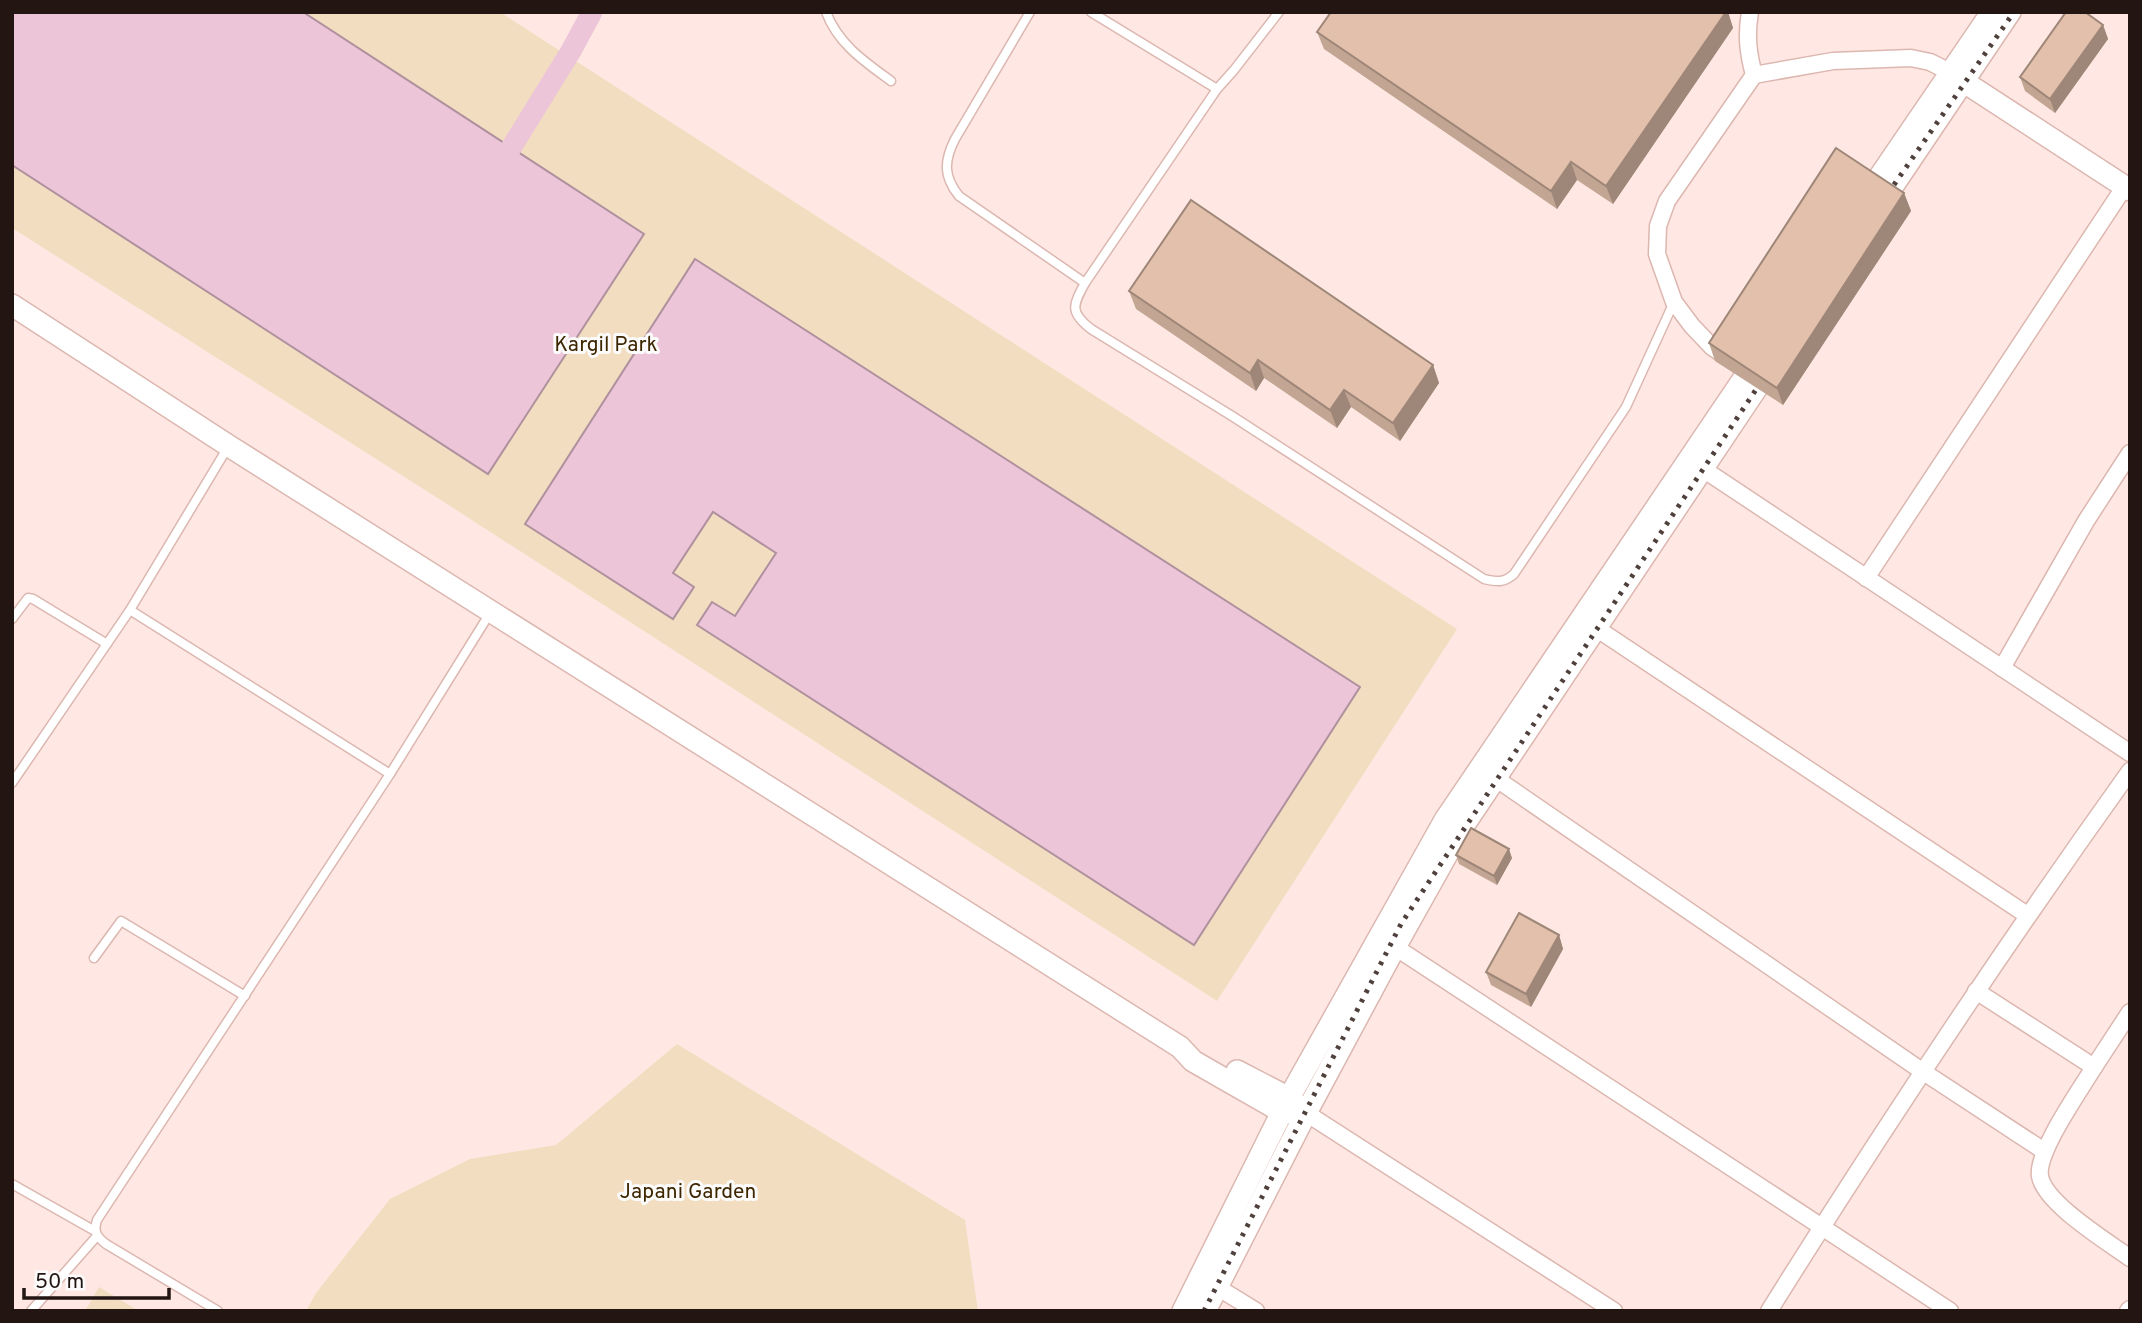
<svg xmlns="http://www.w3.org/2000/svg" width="2142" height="1323" viewBox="0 0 2142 1323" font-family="Overpass,sans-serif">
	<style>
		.green { fill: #f2ddc1 }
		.water { fill: #ecc5d8; stroke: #af909d; stroke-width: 2 }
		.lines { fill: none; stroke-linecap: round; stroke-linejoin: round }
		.canal { stroke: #ecc5d8; stroke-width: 21 }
		.lane-casing { stroke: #dcb7b0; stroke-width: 11 }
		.street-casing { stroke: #dcb7b0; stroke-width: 19 }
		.secondary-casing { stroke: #dcb7b0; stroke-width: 24 }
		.lane { stroke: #fff; stroke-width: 8 }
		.street { stroke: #fff; stroke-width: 16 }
		.secondary { stroke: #fff; stroke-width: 21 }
		.rail { stroke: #4f403c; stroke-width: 5; stroke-dasharray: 3.5 7; stroke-linecap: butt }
		.wall { fill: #c2a593 }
		.shaded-wall { fill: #9e8678 }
		.building { fill: #e2c0ab; stroke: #9e8678; stroke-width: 2 }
		.labels { text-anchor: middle; stroke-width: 6; stroke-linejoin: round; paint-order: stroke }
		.park-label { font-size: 21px; fill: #3d2600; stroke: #fbfbfb }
	</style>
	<rect width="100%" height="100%" fill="#ffe8e3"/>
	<g class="green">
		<polygon points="12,12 500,12 1457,629 1217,1001 447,504 12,228"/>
		<polygon points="677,1044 965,1220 978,1311 306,1311 316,1293 390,1199 470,1159 556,1145"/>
		<polygon points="99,1287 139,1311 85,1311"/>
	</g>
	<g class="water">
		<polygon points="12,12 303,12 644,234 488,474 12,165"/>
		<polygon points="695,259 1360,687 1194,945 697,625 712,602 735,616 776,553 713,512 673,573 694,587 673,619 525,524"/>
	</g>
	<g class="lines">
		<polyline class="canal" points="511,148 571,51 592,12"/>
		<g class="lane-casing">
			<g id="lane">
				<path d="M826,12C838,44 865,62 891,81"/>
				<path d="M1030,12L955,139C944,161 943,176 959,196L1085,283"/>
				<polyline points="1091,12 1217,89"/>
				<path d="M1279,12L1234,70L1217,89L1085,283C1073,305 1069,312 1091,329L1232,416L1484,579C1497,582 1504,583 1514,574L1626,407L1674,302"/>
				<polyline points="228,447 130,610 390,774"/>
				<polyline points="12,619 28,598 33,599 107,644"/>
				<polyline points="12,783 130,610"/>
				<polyline points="94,958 121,921 245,996"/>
				<polyline points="12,1184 95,1231"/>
				<polyline points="31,1311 97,1236"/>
				<path d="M218,1311L106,1244C97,1237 93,1232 97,1220L390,774L490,613"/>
			</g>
		</g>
		<g class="street-casing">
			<g id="street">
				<polyline points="1754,75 1833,61 1911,58 1930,62 1950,72"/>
				<path d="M1725,356L1712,347L1692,326L1674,302L1657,254L1658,226L1667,201L1754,75C1748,53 1746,35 1750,12"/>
				<polyline points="1703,469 2130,753"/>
				<polyline points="1866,578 2125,186"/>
				<polyline points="1596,628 2027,915"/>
				<polyline points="2002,668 2086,521 2130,453"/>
				<polyline points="1495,778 1922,1071 2044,1151"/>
				<polyline points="1395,947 1950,1311"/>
				<path d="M1976,991L2094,1067C2081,1089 2036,1152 2040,1176C2044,1203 2108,1242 2130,1258"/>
				<polyline points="2094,1067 2130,1012"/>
				<polyline points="1306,1113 1614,1311"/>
				<polyline points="1217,1287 1256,1311"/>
				<path d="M1769,1311C1884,1127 2004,947 2130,771"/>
				<polyline points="2128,1311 2130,1309"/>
			</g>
		</g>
		<g class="secondary-casing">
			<g id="secondary">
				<polyline points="1952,74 2130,190"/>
				<polyline points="1863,201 1992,12"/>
				<polyline points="1878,208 2010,12"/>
				<polyline points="12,305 229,446 1180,1047 1193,1061 1282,1112 1293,1113"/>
				<polyline points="1237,1071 1289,1098 1299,1107"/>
				<polyline points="1183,1311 1289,1098 1445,820 1759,356"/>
				<polyline points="1205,1311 1306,1113 1395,947 1460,831 1772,365"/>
			</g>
		</g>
		<use href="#lane" class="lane"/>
		<use href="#street" class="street"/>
		<use href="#secondary" class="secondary"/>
		<g class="rail">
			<polyline points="1882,202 2014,12"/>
			<polyline points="1204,1311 1401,924 1767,373"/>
		</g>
	</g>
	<g class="wall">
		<polygon points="1331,12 1728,12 1733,28 1613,204 1577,180 1557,209 1324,49 1317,32"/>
		<polygon points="2103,25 2108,39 2055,113 2025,91 2020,77"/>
		<polygon points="1904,193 1911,211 1783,405 1715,361 1709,343"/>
		<polygon points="1129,291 1433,365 1439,383 1400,441 1351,407 1337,428 1264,378 1256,391 1136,309"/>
		<polygon points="1456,855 1512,858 1497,885 1459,864"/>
		<polygon points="1559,935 1563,949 1531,1007 1491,985 1486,972"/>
	</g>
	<g class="shaded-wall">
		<polygon points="1726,12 1728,12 1733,28 1613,204 1606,186"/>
		<polygon points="2103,25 2108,39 2055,113 2050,99"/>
		<polygon points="1571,162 1577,180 1557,209 1551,191"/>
		<polygon points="1904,193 1911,211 1783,405 1777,388"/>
		<polygon points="1258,360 1264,378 1256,391 1250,373"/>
		<polygon points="1433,365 1439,383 1400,441 1393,423"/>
		<polygon points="1344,390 1351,407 1337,428 1330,410"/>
		<polygon points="1509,849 1512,858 1497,885 1494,876"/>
		<polygon points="1559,935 1563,949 1531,1007 1526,994"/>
	</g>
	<g class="building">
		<polygon points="1331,12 1726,12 1606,186 1571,162 1551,191 1317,32"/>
		<polygon points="2066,12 2085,12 2103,25 2050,99 2020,77"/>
		<polygon points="1836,148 1904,193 1777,388 1709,343"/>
		<polygon points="1191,200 1433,365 1393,423 1344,390 1330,410 1258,360 1250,373 1129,291"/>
		<polygon points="1471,828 1509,849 1494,876 1456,855"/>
		<polygon points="1519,913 1559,935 1526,994 1486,972"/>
	</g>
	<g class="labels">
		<g class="park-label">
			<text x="606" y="351">Kargil Park</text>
			<text x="688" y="1198">Japani Garden</text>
		</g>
	</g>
	<rect width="2142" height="1323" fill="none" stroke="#221512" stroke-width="28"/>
	<path d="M24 1288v10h145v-10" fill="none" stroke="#221512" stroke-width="3.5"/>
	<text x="35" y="1288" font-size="21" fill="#221512" stroke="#fbfbfb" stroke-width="5" paint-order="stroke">50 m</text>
</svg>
